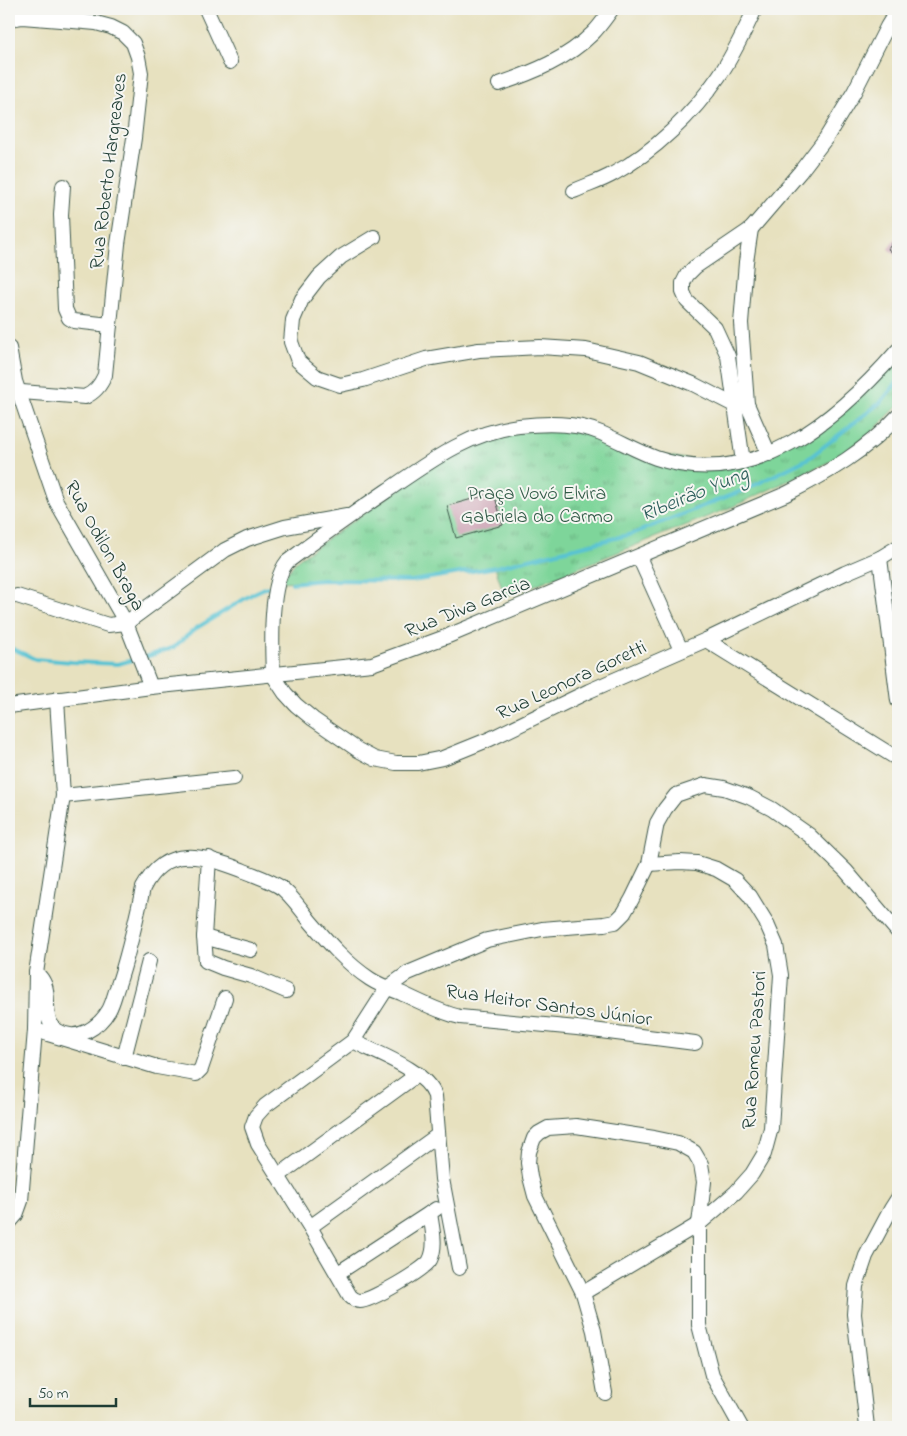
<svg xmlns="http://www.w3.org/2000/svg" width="907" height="1436" viewBox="0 0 907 1436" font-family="'Indie Flower',sans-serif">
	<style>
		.park { fill: url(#park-tufts); stroke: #4e8967 }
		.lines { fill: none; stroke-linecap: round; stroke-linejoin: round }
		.stream { stroke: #58c3d3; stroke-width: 4 }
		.building { fill: #c89aad }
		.minor-casing { stroke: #3d5649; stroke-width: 16 }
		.minor { stroke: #fff; stroke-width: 14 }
		.labels { text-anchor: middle; stroke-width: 4; stroke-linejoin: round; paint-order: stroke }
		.street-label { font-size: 20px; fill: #1f3d34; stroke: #f6f6f2 }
		.park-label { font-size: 20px; fill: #325b48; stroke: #f6f6f2 }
		.water-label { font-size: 21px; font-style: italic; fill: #2d5e5c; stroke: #f6f6f2 }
	</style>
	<defs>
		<pattern id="park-tufts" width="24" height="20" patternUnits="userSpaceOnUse" patternTransform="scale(1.25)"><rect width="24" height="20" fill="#7ed59a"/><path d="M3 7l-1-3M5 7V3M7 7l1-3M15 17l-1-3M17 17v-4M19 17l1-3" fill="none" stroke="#67ae7e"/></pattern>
	</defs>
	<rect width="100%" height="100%" fill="#f6f6f2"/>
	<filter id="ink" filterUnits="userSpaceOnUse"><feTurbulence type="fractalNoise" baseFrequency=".02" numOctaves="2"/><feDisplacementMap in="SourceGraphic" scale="10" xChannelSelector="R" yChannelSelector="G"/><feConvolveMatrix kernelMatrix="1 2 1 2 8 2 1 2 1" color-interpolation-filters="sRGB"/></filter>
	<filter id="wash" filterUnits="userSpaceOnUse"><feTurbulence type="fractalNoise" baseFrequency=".0096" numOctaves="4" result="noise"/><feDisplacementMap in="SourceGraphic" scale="20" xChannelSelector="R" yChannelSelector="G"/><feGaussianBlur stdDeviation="1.12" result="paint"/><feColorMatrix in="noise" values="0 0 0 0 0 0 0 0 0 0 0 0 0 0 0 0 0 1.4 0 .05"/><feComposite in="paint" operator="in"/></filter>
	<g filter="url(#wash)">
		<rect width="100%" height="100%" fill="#e7e1bf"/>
		<polygon class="park" points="898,355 898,406 870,434 833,460 732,507 505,597 495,567 412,581 323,580 280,582 298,559 466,443 551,426 584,433 619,447 714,464 751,454 808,427"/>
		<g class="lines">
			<g class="stream">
				<polyline points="292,583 323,580 412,581 496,567 632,534 749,488 809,458 881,402 898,381"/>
				<polyline points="9,647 35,659 72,662 118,664 136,659"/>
				<polyline points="143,658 174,647 195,629 254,593 267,587"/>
			</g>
		</g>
		<g id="blocks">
			<g class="building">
				<polygon points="898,235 898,257 888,249"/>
				<polygon points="494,493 503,525 456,538 447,506"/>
			</g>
		</g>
	</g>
	<g filter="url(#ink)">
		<use href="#blocks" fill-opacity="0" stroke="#3d5649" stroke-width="1"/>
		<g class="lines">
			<g class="minor-casing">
				<g id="minor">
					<polyline points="206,9 230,62"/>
					<path d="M9,19L22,17L73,21L96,23L111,27L123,33L133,43L138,57L141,73L134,138L118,244L105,375C100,386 95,392 85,397L9,391"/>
					<path d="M499,84C534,72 567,59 593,33C600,26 606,17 612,9"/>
					<polyline points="63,186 61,215 65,309 69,318 74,321 110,325"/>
					<path d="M574,191C587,185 601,181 613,174C654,152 693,114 719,76C733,56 744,32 755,9"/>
					<polyline points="751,229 746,262 741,323 747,404 769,454"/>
					<polyline points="374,237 341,257 319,277 302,299 293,320 291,342 298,361 317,377 340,385 363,380 426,359 479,350 540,347 586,350 639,362 693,384 734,405 747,404"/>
					<polyline points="9,348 15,381 56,501 126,623 151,687"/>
					<polyline points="743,462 728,356 715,328 687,301 683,292 683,283 687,275 695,267 751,229 800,172 826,138 854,92 887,27 898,9"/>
					<polyline points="639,557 681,650"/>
					<polyline points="880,558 898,701"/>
					<polyline points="17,596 108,625 126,623 225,550 247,539 285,527 347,516"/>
					<polyline points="706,640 898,759"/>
					<path d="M273,675C272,647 269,584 287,562C320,537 354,513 388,490C429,462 469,432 519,426C546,423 576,422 601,433C620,441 637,451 656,458C754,492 838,419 898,350"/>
					<polyline points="273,675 285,693 296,705 313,719 358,750 375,759 396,763 418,763 443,758 490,739 589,691 706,640 845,573 880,558 898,547"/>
					<path d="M9,706L151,687L372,664L448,636L786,494C828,473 867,450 898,416"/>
					<polyline points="63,796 234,778"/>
					<polyline points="209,858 204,937 206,961 223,968 251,976 286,991"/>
					<polyline points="204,937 251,950"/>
					<path d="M36,973C57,989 37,1018 58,1031C77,1043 99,1027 109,1010C113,1003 115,993 118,985C129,953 136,920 143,888C166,843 204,856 242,870C256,876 271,880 283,889C293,898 302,910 310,921C328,942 347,964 370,979C379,985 390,989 401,993C421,1002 439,1012 460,1017L577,1028L695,1043"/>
					<polyline points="35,1030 157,1067 196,1074 201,1069 225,998"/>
					<path d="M353,1041C376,1053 426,1070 435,1096L442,1179L459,1268"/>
					<polyline points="124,1058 149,961"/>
					<polyline points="278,1176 418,1074"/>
					<path d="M430,1213C432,1228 437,1246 430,1260C426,1269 371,1301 360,1301C356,1301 353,1299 350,1296L310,1227L258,1144L252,1127L256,1116L265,1106L353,1041L387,988L408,973L487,940L542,929L604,924L615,922L624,913L632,899L649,864L657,823L665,809L676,795L705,785L724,788L749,797L772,809L809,835L846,871L898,932"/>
					<polyline points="9,1223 16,1215 21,1201 35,1030 36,973 63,796 57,699"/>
					<polyline points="310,1227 438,1135"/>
					<polyline points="338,1273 436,1209"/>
					<polyline points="583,1293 699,1224 736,1192 752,1174 764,1154 771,1128 781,975 776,945 766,922 750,896 735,880 716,869 697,863 680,862 649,864"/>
					<polyline points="605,1393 594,1331 583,1293 535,1196 530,1177 528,1163 529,1152 534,1138 539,1133 548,1128 576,1126 654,1138 678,1143 694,1152 701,1164 704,1182 699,1224 699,1325 712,1375 741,1427"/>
					<polyline points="867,1427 854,1314 856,1286 866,1256 891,1209 898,1198"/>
				</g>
			</g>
			<use href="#minor" class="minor"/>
		</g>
	</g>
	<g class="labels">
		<g class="street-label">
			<text transform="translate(107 171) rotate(-83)" y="7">Rua Roberto Hargreaves</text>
			<text transform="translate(106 545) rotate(61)" y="7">Rua Odilon Braga</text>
			<text transform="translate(467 606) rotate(-22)" y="7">Rua Diva Garcia</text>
			<text transform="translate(571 679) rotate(-25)" y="7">Rua Leonora Goretti</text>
			<text transform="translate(549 1004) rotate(8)" y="7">Rua Heitor Santos Júnior</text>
			<text transform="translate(753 1050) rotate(-86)" y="7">Rua Romeu Pastori</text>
		</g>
		<g class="park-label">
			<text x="537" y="499">Praça Vovó Elvira<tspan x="537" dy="23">Gabriela do Carmo</tspan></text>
		</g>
		<g class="water-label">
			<text transform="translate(694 493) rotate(-22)" y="7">Ribeirão Yung</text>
		</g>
	</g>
	<rect width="907" height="1436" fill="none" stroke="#f6f6f2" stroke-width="30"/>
	<path d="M30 1398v8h86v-8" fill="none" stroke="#1f3d34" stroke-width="2.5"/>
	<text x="38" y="1398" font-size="15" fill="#1f3d34" stroke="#f6f6f2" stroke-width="4" paint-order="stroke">50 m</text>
</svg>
